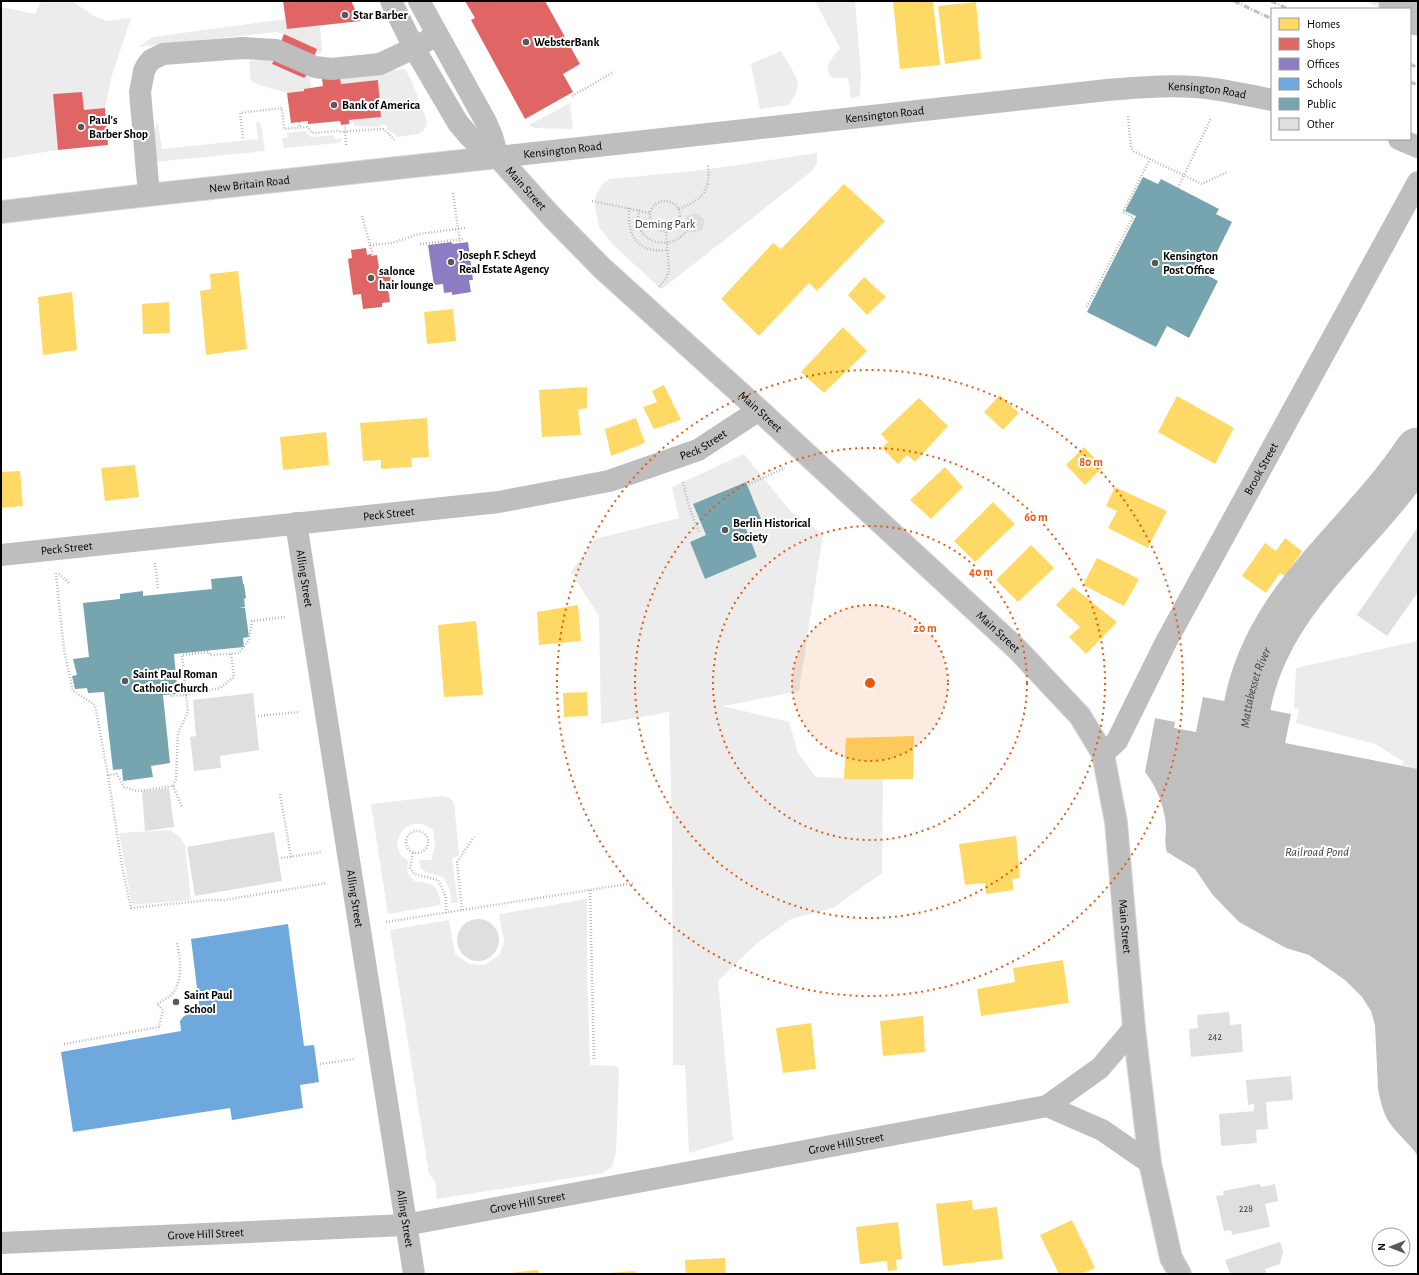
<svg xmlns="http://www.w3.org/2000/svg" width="1419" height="1275" viewBox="0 0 1419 1275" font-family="'Alegreya Sans',sans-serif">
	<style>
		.green { fill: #ececec; fill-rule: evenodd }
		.water { fill: #bfbfbf }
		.homes { fill: #ffd966 }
		.shops { fill: #e06666 }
		.offices { fill: #8e7cc3 }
		.schools { fill: #6fa8dc }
		.public { fill: #76a5af }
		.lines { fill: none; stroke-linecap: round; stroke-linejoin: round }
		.river { stroke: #bfbfbf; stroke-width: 47 }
		.building { fill: #dfdfdf }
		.major-casing { stroke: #dbdbdb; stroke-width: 24 }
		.path { stroke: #b9b9b9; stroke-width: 2.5; stroke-dasharray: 1 2; stroke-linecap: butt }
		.minor { stroke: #bebebe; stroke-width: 22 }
		.major { stroke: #bebebe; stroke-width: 22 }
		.rail { stroke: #bebebe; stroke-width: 3; stroke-dasharray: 6 2 1 2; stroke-linecap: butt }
		.ring { fill: none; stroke: #e8590c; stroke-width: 2; stroke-dasharray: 2 4 }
		.poi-dot { fill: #595959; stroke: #fff; stroke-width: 1.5 }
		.labels { text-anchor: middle; stroke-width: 4; stroke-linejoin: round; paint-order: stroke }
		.number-label { font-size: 10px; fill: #383838 }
		.poi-label { font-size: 12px; font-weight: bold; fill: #000; stroke: #fff; text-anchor: start }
		.street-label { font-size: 12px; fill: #000; stroke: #fff }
		.park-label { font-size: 12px; fill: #333; stroke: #fff }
		.water-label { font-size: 13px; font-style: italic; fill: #444; stroke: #fff }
		.centre { fill: #e8590c; stroke: #fff; stroke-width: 2 }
		.ring-label { font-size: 12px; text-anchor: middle; font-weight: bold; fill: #e8590c; stroke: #fff; stroke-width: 4; stroke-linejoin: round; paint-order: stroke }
	</style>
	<rect width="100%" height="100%" fill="#fff"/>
	<g class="green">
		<polygon points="41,1 72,1 94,16 107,21 131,18 112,75 105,108 84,110 82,92 53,94 58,150 1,159 1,7 35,14"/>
		<path d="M815,1H855L861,73L860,96L851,98L848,78H832C822,66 832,59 840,48Z"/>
		<polygon points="1366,1 1418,1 1418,27 1410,23 1410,9 1382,9"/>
		<polygon points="286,19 287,29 320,26 322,50 321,53 314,54 316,49 284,34 276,32 139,47 153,37"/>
		<path d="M781,51C785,58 798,77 798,85C798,92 792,99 789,105L760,109L751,64Z"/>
		<polygon points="273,59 272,64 304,78 307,75 310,77 311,88 304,89 304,91 287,93 259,85 251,81 249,61"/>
		<polygon points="405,69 411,80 426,118 427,123 424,130 418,134 398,137 387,129 387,125 380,125 380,127 354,126 352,120 381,116 378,80 341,84 339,76"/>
		<polygon points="570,103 573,129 535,128 529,125"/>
		<path d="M256,121L259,122L261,125L265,151L154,162C153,149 149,134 158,123L162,149L258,139Z"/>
		<polygon points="305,131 311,137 334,135 335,139 341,138 342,140 338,143 284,148 282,138 288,137 287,133"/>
		<polygon points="817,153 817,163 812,171 662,289 659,287 612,244 599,227 595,206 596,195 602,184 610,179 703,170"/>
		<path d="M744,454L791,512L823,534L799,691L723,706L789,722L798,753L816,777L883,779L882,873L833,908L791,919L756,944L718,981L733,1140L689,1153L685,1065H673L672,827L669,712L601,724L599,616L571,572L595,539L679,518L672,487ZM746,482L761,519L745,526L757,557L705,579L690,542L706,535L693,504Z"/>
		<polygon points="1418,641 1418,769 1402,765 1403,761 1375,744 1296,723 1299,709 1294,708 1296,668"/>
		<path d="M442,796L450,798L454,803L459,855L452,858L458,903H451L450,890L443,877L428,873L421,869L419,860H431L435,846L433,830C430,828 425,825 422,824C404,821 391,840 401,855C403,857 406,859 408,861L407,872L414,881C434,883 438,885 441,905L388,914L371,804Z"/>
		<polygon points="170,830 179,836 185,845 191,900 132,905 119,833"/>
		<polygon points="587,899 587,973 590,1065 617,1066 619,1070 616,1152 612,1167 603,1173 437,1199 435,1181 429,1174 390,930 449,920 455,954 469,964 485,965 500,954 504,941 499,914"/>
	</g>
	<path class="water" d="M1203,697L1291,714L1285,743L1418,769V1156C1410,1144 1397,1134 1389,1122C1383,1113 1380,1099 1378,1089L1375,1025L1371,1011L1362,997L1345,980L1309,955L1286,948L1239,922L1212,894L1195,869L1167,852C1164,844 1166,835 1166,827C1165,808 1157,787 1145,772L1155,718L1175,722L1174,728L1196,732Z"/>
	<g class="homes">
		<polygon points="893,1 933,1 940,65 900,69"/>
		<polygon points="976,2 981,59 945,64 938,6"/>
		<polygon points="844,184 885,221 817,291 809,283 759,336 721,299 773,243 781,249"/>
		<polygon points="238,271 247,349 206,355 200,291 211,289 210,274"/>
		<polygon points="864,277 886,297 867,315 848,295"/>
		<polygon points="72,292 77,350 43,355 38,297"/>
		<polygon points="169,302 170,333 143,334 142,304"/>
		<polygon points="453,309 456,341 427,344 424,312"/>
		<polygon points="843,327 867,351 824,393 801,372"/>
		<polygon points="664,385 681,420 654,429 643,407 657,402 652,391"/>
		<polygon points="587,387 587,408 578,410 581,435 542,437 539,390"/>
		<polygon points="1000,395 1019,413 1003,430 984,412"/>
		<polygon points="1177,396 1234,428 1215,464 1158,432"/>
		<polygon points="919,398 948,426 915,462 907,455 898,464 882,448 888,442 881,434"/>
		<polygon points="427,418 429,457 411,458 412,467 381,469 381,460 363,461 360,423"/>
		<polygon points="636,418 645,443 611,456 605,429"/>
		<polygon points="326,432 329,465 283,470 280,437"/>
		<polygon points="1084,447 1103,467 1085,485 1066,465"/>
		<polygon points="135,465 139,497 105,501 101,468"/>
		<polygon points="945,467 963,487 931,519 910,500"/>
		<polygon points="20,471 23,506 1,508 1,472"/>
		<polygon points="1115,487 1167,511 1148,548 1108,528 1117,511 1106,506"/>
		<polygon points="993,502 1015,524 975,562 954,541"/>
		<polygon points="1285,538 1302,551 1285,576 1280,573 1266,593 1242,576 1265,543 1276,551"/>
		<polygon points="1031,545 1054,568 1018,602 996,580"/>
		<polygon points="1097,558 1139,579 1124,606 1083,585"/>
		<polygon points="1073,587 1117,622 1086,654 1069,637 1080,627 1056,605"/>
		<polygon points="578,605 581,641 539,645 537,612"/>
		<polygon points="476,621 483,695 444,697 438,625"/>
		<polygon points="587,692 588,716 564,717 563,693"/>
		<polygon points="914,736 913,779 844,779 846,738"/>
		<polygon points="1016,836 1020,878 1012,879 1014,890 986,894 985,883 965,885 959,844"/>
		<polygon points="1063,960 1069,1003 981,1016 977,989 1015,982 1013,968"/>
		<polygon points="923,1016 925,1052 883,1056 880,1021"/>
		<polygon points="811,1023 816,1069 783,1073 776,1028"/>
		<polygon points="972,1200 973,1210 997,1207 1003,1259 943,1266 936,1204"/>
		<polygon points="1072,1220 1095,1268 1081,1274 1059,1274 1040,1235"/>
		<polygon points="898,1222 902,1259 896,1260 897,1270 888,1271 887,1261 860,1264 856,1227"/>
		<polygon points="725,1258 726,1274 686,1274 685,1260"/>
		<polygon points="538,1270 539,1274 510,1274 510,1273"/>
		<polygon points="635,1271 636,1274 609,1274 609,1273"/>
	</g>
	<g class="shops">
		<polygon points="283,1 351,1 361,21 287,29"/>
		<polygon points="465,1 545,1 580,64 563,74 573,92 525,119 471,20 475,18"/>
		<polygon points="284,34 317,49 307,75 304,78 272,64"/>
		<polygon points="340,78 341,84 378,80 381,117 349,120 349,124 341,125 340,121 308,124 308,121 291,123 287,93 304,91 304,89 323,86 322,79"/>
		<polygon points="82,92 84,110 105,108 108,145 58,150 53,94"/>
		<polygon points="366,248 367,255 371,254 371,256 377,255 379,268 390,271 391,285 388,289 390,302 382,303 382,307 363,309 361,294 353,295 348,259 352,258 351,250"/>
	</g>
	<polygon class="offices" points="452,242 452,244 468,242 473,280 469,280 471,292 452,295 452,292 444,293 443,284 434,285 428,245"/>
	<polygon class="schools" points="288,924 304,1046 314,1045 319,1082 300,1085 303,1108 232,1120 230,1108 73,1132 61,1052 181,1031 180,1021 183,1017 188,1014 200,1012 191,939"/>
	<g class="public">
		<polygon points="1143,177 1158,184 1161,179 1219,209 1216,214 1232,222 1215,256 1204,251 1195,269 1218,281 1189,338 1167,326 1156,347 1087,312 1136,216 1125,211"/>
		<polygon points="746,482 761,519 745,526 757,557 705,579 690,542 706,535 693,504"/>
		<polygon points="242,576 243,584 244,584 246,598 244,599 245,607 239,608 245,608 249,637 243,638 244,647 174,654 177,686 175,686 176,694 163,695 170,763 151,766 153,777 123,781 122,769 113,770 104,692 88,693 87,688 75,689 72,676 77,675 73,659 89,657 83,603 120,599 120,594 143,591 143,596 212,589 211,579"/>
	</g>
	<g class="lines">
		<g class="river">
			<polyline points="1402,1 1418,12"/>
			<path id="s1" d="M1251,769C1241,750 1243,728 1247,707C1267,598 1360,539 1418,451"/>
		</g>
	</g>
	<g class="building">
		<polygon points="696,213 705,220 702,230 692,233 684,226 686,216"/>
		<polygon points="1418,527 1418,592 1387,636 1357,615"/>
		<polygon points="253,693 259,750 220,756 221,768 194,771 190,737 196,736 193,700"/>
		<polygon points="169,788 174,827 145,831 142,791"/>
		<polygon points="274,832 282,881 195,896 187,847"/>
		<circle cx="478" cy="940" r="21"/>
		<polygon points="1229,1012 1230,1025 1241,1024 1243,1052 1191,1057 1189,1029 1198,1028 1197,1015"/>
		<polygon points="1291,1076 1293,1100 1266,1102 1268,1129 1256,1130 1257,1143 1221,1146 1219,1114 1254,1111 1254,1104 1248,1105 1246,1080"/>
		<polygon points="1259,1184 1262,1187 1275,1184 1278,1201 1265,1204 1270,1227 1232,1235 1231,1230 1224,1231 1216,1196 1224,1195 1223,1191"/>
		<polygon points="1280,1242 1283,1251 1280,1264 1265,1269 1267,1274 1230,1274 1225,1260"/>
	</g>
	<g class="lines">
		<g class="major-casing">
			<g id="major">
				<path id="s7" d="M1,212L130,197L498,157L551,216L602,268L759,410L1017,649L1080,716L1103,754L1116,822L1134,1028L1150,1163L1171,1258L1180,1274"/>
			</g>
		</g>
		<g class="path">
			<polyline points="572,96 614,72"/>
			<polyline points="1128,116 1131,147 1133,151 1202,184 1227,172"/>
			<polyline points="299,122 300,127"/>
			<polyline points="243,138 240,113 282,108 284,129 307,127 312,133 337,131 345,132 345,125"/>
			<polyline points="346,145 345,132 350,131 383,129 391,136 394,140"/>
			<polyline points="1178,188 1211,118"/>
			<polyline points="453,193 460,243"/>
			<circle cx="665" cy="216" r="15"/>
			<polyline points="592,201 650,213"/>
			<path d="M629,208C627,236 638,254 668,250"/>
			<path d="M679,209C702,199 711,192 708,165"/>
			<path d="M639,210C638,217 638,223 640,229C646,242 664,246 676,240C680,238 684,234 688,230"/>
			<polyline points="362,216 370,245 392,243 419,234 465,228"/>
			<polyline points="420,244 464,239"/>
			<polyline points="370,245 373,256"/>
			<polyline points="659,287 666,279 669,270 666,231"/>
			<polyline points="1087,307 1133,217 1123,212 1150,159"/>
			<polyline points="683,482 689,507 699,532"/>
			<polyline points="749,484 785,468"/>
			<polyline points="155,563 158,589"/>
			<polyline points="56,573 64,650 73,691 95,705 108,775 117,774 124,787 137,791 173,786 176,780 178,733 188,712 186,695 170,696"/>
			<polyline points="59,574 69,583"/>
			<polyline points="231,654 234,677 220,688 186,695 182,655 209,652 210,655 239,653 249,640 252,621 285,617"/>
			<polyline points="258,716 300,712"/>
			<polyline points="108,775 122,866 131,908 209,900 224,900 327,883"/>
			<polyline points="173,786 182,807"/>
			<polyline points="280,794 291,857"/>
			<circle cx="417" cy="842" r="11"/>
			<polyline points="413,853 410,868 414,874 438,880 446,897 446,913"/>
			<polyline points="281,858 322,852"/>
			<polyline points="590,890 594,1061"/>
			<polyline points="462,910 457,862 474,837"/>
			<polyline points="386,922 634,883"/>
			<path d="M64,1044L159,1027L163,1010L157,1004C162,1001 167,998 171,995C184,982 180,958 177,942"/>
			<polyline points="320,1064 355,1059"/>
		</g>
		<g class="minor">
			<polyline points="391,1 414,48 458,123 470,137 481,147 498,157"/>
			<polyline points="419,1 486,122 492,136 498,157"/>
			<polyline points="1399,139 1418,147"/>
			<path id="s2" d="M498,157L1107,90C1143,87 1179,84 1214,89C1234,92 1253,96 1272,100"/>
			<polyline points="149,195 140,92 144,71 147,65 151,60 163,54 243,48 259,49 276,50 315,67 331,69 380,64 414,48 437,35"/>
			<path id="s3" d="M296,523L414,1274"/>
			<path id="s4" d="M1,555L499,502L609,481L698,450L759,410"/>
			<path id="s5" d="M1103,754L1117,741L1166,642L1418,182"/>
			<polyline points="1047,1106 1100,1068 1134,1028"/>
			<path id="s6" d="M1,1243L405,1225L1047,1106L1102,1130L1150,1163"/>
		</g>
		<use href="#major" class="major"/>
		<g class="rail">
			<polyline points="1234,1 1272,19"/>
			<polyline points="1271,1 1288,9"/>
			<polyline points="1410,64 1418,68"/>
			<polyline points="1410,82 1418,85"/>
		</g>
	</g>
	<circle cx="870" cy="683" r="78" fill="#e8590c" fill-opacity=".12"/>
	<g class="ring">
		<circle cx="870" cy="683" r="78"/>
		<circle cx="870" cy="683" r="157"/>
		<circle cx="870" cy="683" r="235"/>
		<circle cx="870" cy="683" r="313"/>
	</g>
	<g class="poi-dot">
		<circle cx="345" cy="15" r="4"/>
		<circle cx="526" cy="42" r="4"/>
		<circle cx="334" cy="105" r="4"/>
		<circle cx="81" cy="127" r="4"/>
		<circle cx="451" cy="262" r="4"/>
		<circle cx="1155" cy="263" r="4"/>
		<circle cx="371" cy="278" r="4"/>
		<circle cx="725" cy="530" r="4"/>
		<circle cx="125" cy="681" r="4"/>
		<circle cx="176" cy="1002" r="4"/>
	</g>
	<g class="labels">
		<g class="number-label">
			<text x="1215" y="1040">242</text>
			<text x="1246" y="1212">228</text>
		</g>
		<g class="poi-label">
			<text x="353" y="19">Star Barber</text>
			<text x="534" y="46">WebsterBank</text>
			<text x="342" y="109">Bank of America</text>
			<text x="89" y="124">Paul's<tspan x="89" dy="14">Barber Shop</tspan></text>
			<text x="459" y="259">Joseph F. Scheyd<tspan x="459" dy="14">Real Estate Agency</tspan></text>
			<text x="1163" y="260">Kensington<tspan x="1163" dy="14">Post Office</tspan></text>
			<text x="379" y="275">salonce<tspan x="379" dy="14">hair lounge</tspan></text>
			<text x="733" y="527">Berlin Historical<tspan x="733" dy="14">Society</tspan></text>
			<text x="133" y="678">Saint Paul Roman<tspan x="133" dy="14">Catholic Church</tspan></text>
			<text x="184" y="999">Saint Paul<tspan x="184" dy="14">School</tspan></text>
		</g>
		<g class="street-label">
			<text dy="4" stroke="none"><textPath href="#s2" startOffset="713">Kensington Road</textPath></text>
			<text dy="4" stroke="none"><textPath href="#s2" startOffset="389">Kensington Road</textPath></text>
			<text dy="4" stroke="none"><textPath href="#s2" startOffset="65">Kensington Road</textPath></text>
			<text dy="4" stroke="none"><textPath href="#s7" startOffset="250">New Britain Road</textPath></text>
			<text dy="4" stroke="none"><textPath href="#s7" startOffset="542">Main Street</textPath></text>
			<text dy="4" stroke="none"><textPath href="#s7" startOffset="866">Main Street</textPath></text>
			<text dy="4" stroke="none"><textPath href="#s4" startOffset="714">Peck Street</textPath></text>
			<text dy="4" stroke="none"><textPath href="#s5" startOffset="327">Brook Street</textPath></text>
			<text dy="4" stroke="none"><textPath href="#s4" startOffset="390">Peck Street</textPath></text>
			<text dy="4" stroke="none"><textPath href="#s4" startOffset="66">Peck Street</textPath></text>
			<text dy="4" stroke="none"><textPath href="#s3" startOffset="56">Alling Street</textPath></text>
			<text dy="4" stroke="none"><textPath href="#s7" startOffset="1190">Main Street</textPath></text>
			<text dy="4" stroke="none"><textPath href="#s3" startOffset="380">Alling Street</textPath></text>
			<text dy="4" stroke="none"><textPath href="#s7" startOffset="1526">Main Street</textPath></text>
			<text dy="4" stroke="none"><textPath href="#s6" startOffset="853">Grove Hill Street</textPath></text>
			<text dy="4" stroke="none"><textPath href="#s6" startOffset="529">Grove Hill Street</textPath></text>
			<text dy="4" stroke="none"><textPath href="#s3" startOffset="704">Alling Street</textPath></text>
			<text dy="4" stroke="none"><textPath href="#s6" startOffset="205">Grove Hill Street</textPath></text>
		</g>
		<g class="park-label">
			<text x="665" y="228">Deming Park</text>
		</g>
		<g class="water-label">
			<text dy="5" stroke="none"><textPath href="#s1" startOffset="84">Mattabesset River</textPath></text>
			<text x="1317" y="856">Railroad Pond</text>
		</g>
	</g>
	<circle cx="870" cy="683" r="6" class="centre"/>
	<g class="ring-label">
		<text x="1091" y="466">80 m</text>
		<text x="1036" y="521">60 m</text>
		<text x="981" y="576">40 m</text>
		<text x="925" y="632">20 m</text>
	</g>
	<rect width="1419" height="1275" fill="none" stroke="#000000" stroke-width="4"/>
	<rect x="1271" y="8" width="140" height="132" fill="#ffffff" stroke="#999999"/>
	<rect x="1279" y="18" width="20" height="12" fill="#ffd966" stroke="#999999"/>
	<text x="1307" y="28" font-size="12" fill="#000000">Homes</text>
	<rect x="1279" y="38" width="20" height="12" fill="#e06666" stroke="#999999"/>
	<text x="1307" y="48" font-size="12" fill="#000000">Shops</text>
	<rect x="1279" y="58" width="20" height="12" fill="#8e7cc3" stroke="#999999"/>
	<text x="1307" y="68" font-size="12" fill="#000000">Offices</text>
	<rect x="1279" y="78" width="20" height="12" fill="#6fa8dc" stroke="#999999"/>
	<text x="1307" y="88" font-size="12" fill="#000000">Schools</text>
	<rect x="1279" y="98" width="20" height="12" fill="#76a5af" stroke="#999999"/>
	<text x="1307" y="108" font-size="12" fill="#000000">Public</text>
	<rect x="1279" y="118" width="20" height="12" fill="#dfdfdf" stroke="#999999"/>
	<text x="1307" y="128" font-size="12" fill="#000000">Other</text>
	<g transform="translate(1391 1247) rotate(270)"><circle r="19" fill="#ffffff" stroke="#999999"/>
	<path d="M0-3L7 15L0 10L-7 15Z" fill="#595959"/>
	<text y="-6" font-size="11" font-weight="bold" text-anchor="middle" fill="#000000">N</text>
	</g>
</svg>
